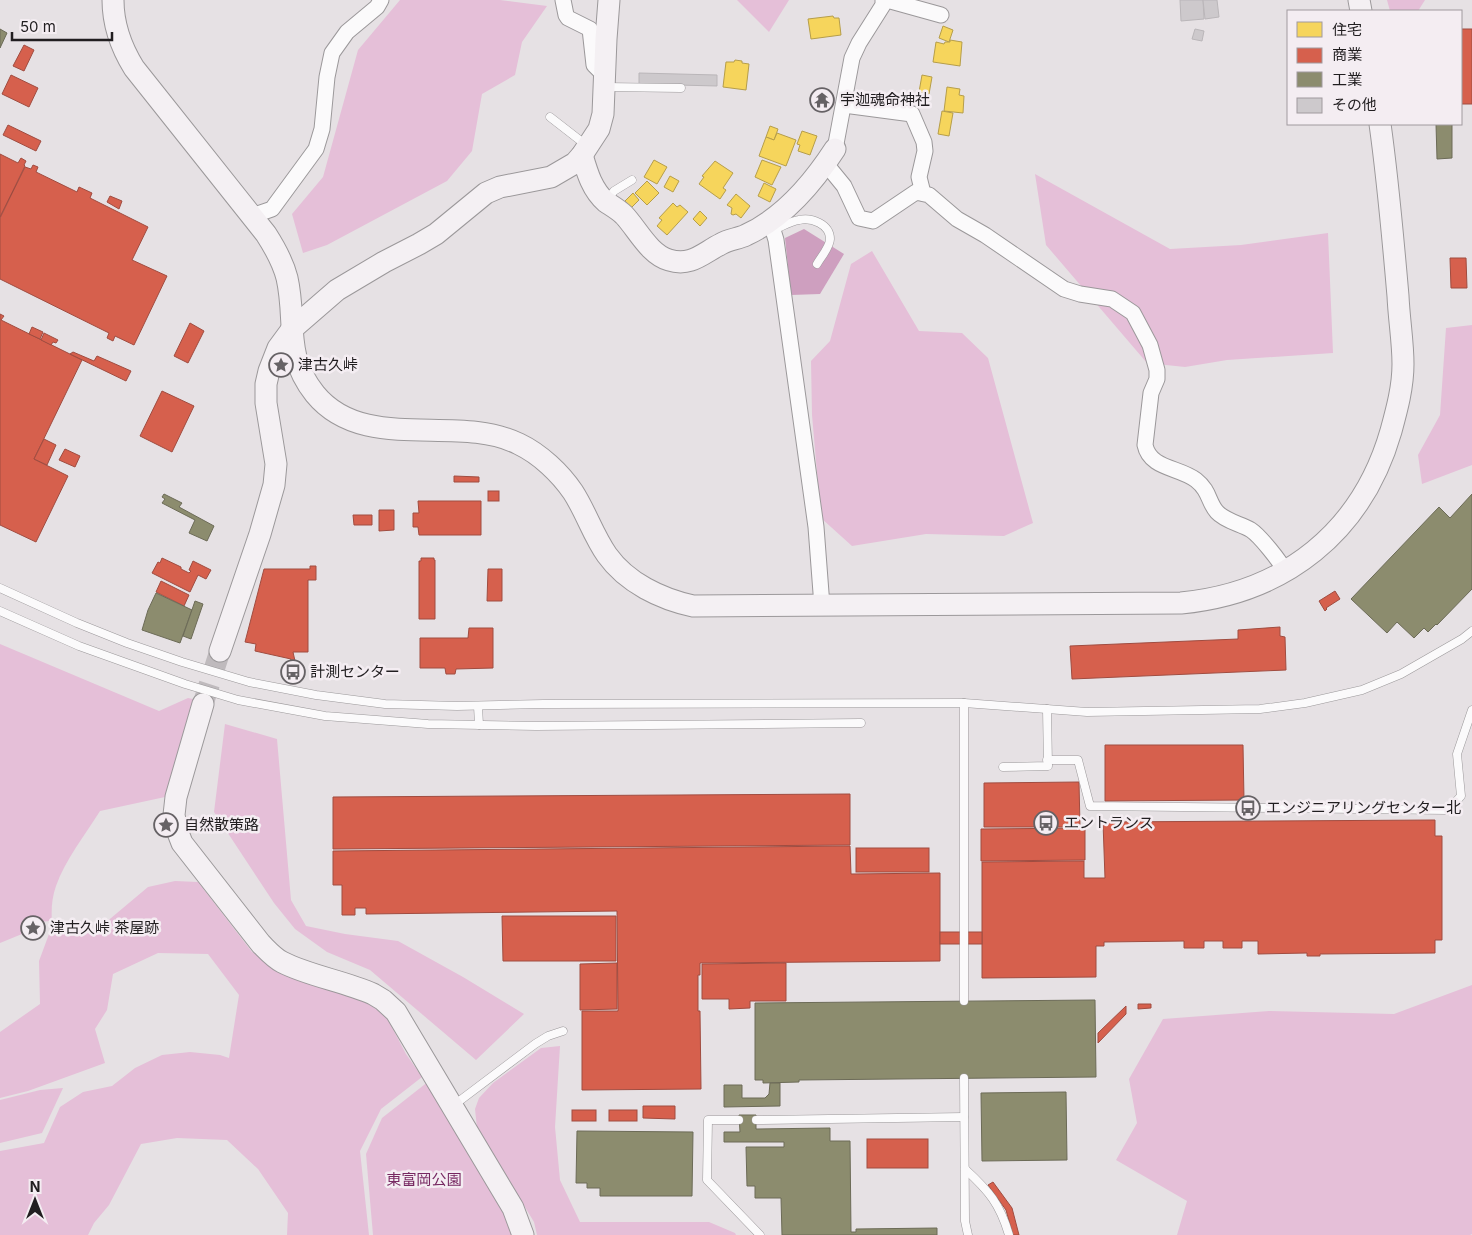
<svg xmlns="http://www.w3.org/2000/svg" width="1472" height="1235" viewBox="0 0 1472 1235" font-family="Inter,'Noto Sans JP',sans-serif">
	<style>
		.green { fill: #e5bfd8 }
		.water { fill: #ce9fbf }
		.homes { fill: #f6d55c; stroke: #b69e4a }
		.shops { fill: #d6604d; stroke: #a04c40 }
		.industry { fill: #8c8c6e; stroke: #6c6b57 }
		.building { fill: #cdc9cc; stroke: #bab6b9 }
		.lines { fill: none; stroke-linecap: round; stroke-linejoin: round }
		.secondary-tunnel { stroke: #bfbabd; stroke-width: 21; stroke-dasharray: 21 11; stroke-linecap: butt }
		.lane-casing { stroke: #9b989a; stroke-width: 9 }
		.street-casing { stroke: #9b989a; stroke-width: 17 }
		.secondary-casing { stroke: #9b989a; stroke-width: 23 }
		.lane { stroke: #fbfafb; stroke-width: 8 }
		.street { stroke: #fbfafb; stroke-width: 15 }
		.secondary { stroke: #f4f0f3; stroke-width: 21 }
		.labels { text-anchor: middle; stroke-width: 5; stroke-linejoin: round; paint-order: stroke }
		.poi-label { font-size: 15px; fill: #211e20; stroke: #f4edf2; text-anchor: start }
		.park-label { font-size: 15px; fill: #772962; stroke: #f4edf2 }
	</style>
	<rect width="100%" height="100%" fill="#e6e1e4"/>
	<g class="green">
		<polygon points="400,0 500,0 547,6 522,42 515,75 482,94 472,151 447,181 327,245 303,253 292,214 323,177 358,50"/>
		<polygon points="737,0 789,0 769,32"/>
		<polygon points="1387,0 1425,0 1418,11 1390,11"/>
		<polygon points="1035,174 1170,249 1241,245 1328,233 1333,353 1227,360 1185,367 1147,363 1046,245"/>
		<polygon points="872,251 919,331 962,333 988,358 1033,523 1004,536 926,534 852,546 821,518 812,415 811,361 830,341 851,264"/>
		<polygon points="1472,325 1472,465 1422,484 1418,455 1440,415 1446,328"/>
		<path d="M0,644L159,711L188,698L193,699L165,797L100,811C85,835 65,860 56,886C52,897 51,910 52,921L22,923V934L0,943Z"/>
		<polygon points="225,724 277,739 291,900 306,926 345,934 398,941 463,977 524,1014 476,1060 370,970 327,952 295,929 274,903 214,812"/>
		<polygon points="175,881 198,882 252,952 290,975 356,995 386,1016 406,1054 422,1077 381,1109 360,1151 369,1235 287,1235 288,1213 258,1169 227,1140 177,1138 141,1144 109,1205 94,1223 88,1235 0,1235 0,1151 44,1143 60,1107 83,1092 112,1086 135,1068 162,1055 190,1052 220,1055 229,1058 239,995 208,954 158,953 113,974 107,1010 95,1029 105,1063 28,1091 0,1098 0,1032 40,1004 39,961 52,926 92,934 148,887"/>
		<polygon points="1472,985 1472,1234 1470,1235 1177,1235 1187,1201 1116,1160 1137,1123 1129,1079 1163,1019 1269,1011 1394,1014"/>
		<polygon points="560,1046 555,1127 560,1180 580,1222 709,1222 735,1233 736,1235 537,1235 534,1222 477,1128 475,1109 479,1098 493,1083 541,1048"/>
		<polygon points="429,1081 505,1207 516,1235 373,1235 366,1154 382,1118"/>
		<polygon points="63,1088 42,1133 0,1143 0,1100 40,1090"/>
	</g>
	<polygon class="water" points="804,229 844,254 820,294 791,295 785,238"/>
	<g class="homes">
		<polygon points="833,16 834,18 839,18 841,35 811,39 808,19"/>
		<polygon points="943,26 953,30 949,42 939,38"/>
		<polygon points="950,40 962,42 960,66 933,62 936,42 944,44 945,42 950,42"/>
		<polygon points="735,60 742,61 742,63 749,64 746,90 723,87 726,62 734,62"/>
		<polygon points="922,75 932,77 929,94 919,92"/>
		<polygon points="947,87 960,89 959,95 964,96 963,113 944,111"/>
		<polygon points="942,111 953,113 949,136 938,134"/>
		<polygon points="770,126 778,129 774,140 766,137"/>
		<polygon points="802,131 817,136 810,155 798,151 800,145 797,144"/>
		<polygon points="777,133 796,140 786,166 759,156 766,137 774,140"/>
		<polygon points="654,160 667,167 657,184 644,177"/>
		<polygon points="762,160 781,167 772,185 755,177"/>
		<polygon points="715,161 733,173 723,188 726,190 720,199 699,184 704,177 702,176"/>
		<polygon points="670,176 679,181 673,192 664,187"/>
		<polygon points="647,181 659,193 647,205 635,193"/>
		<polygon points="764,183 776,189 770,202 758,196"/>
		<polygon points="633,193 639,200 631,208 625,201"/>
		<polygon points="736,194 750,206 741,218 736,214 733,215 731,214 732,208 727,205"/>
		<polygon points="673,203 677,207 680,205 688,212 667,235 657,226 662,220 659,218"/>
		<polygon points="700,211 707,218 700,226 693,219"/>
	</g>
	<g class="shops">
		<rect x="1461" y="29" width="11" height="75"/>
		<polygon points="24,45 34,50 24,71 13,66"/>
		<polygon points="11,75 38,88 29,107 2,94"/>
		<polygon points="8,125 41,141 36,151 3,135"/>
		<polygon points="0,154 18,163 21,158 26,161 24,165 25,166 0,217"/>
		<polygon points="33,165 38,167 36,172 77,192 79,187 92,193 90,198 148,227 132,260 167,276 134,345 115,336 113,341 107,338 109,333 0,279 0,218 25,167 31,169"/>
		<polygon points="110,196 122,201 119,209 107,202"/>
		<polygon points="1450,258 1466,258 1467,288 1451,288"/>
		<polygon points="0,314 4,316 1,320 82,360 34,459 68,476 36,542 0,525"/>
		<polygon points="190,323 204,331 188,363 174,356"/>
		<polygon points="32,327 43,332 40,339 29,334"/>
		<polygon points="44,333 58,340 56,343 53,342 51,345 41,340"/>
		<polygon points="73,352 94,361 97,356 131,371 126,381 70,354"/>
		<polygon points="162,391 194,406 172,452 140,436"/>
		<polygon points="44,439 56,445 47,465 34,459"/>
		<polygon points="65,449 80,456 75,467 59,460"/>
		<polygon points="454,476 479,477 479,482 454,482"/>
		<rect x="488" y="491" width="11" height="10"/>
		<polygon points="418,501 481,501 481,535 419,535 418,527 413,527 413,513 419,513"/>
		<polygon points="379,510 394,510 394,530 379,531"/>
		<polygon points="353,515 372,515 372,525 354,525"/>
		<polygon points="162,558 181,567 181,569 189,573 191,571 189,570 193,561 211,570 206,579 198,575 190,592 152,573 158,562 160,563"/>
		<polygon points="421,558 434,558 434,560 435,560 435,619 419,619 419,561 421,561"/>
		<polygon points="310,566 316,566 316,580 308,580 308,652 293,652 295,661 297,662 296,666 289,664 291,659 255,651 256,644 245,642 264,569 310,569"/>
		<polygon points="488,569 502,569 502,601 487,601"/>
		<polygon points="161,581 189,595 184,606 156,592"/>
		<polygon points="1335,591 1340,599 1326,608 1327,609 1325,611 1319,601"/>
		<polygon points="1280,627 1280,636 1285,637 1286,670 1072,679 1070,646 1238,639 1238,630"/>
		<polygon points="469,628 493,628 493,668 456,669 455,674 446,674 445,668 420,668 420,638 468,638"/>
		<polygon points="1105,745 1243,745 1244,800 1105,801"/>
		<polygon points="1079,782 1080,827 984,827 984,783"/>
		<polygon points="850,794 850,845 333,849 333,797"/>
		<polygon points="1435,820 1435,836 1442,836 1442,940 1435,940 1435,953 1320,954 1320,956 1307,956 1307,953 1258,954 1258,941 1242,941 1242,948 1223,948 1223,941 1204,941 1204,948 1184,948 1184,941 1104,942 1104,946 1096,946 1096,977 982,978 982,862 1084,861 1084,878 1105,878 1103,822"/>
		<polygon points="1085,828 1085,860 981,861 981,829"/>
		<polygon points="850,846 851,874 940,873 940,961 700,963 700,975 698,975 698,1011 700,1011 701,1089 582,1090 582,1011 618,1011 617,911 366,914 366,908 355,908 355,915 342,915 342,885 333,885 333,851"/>
		<rect x="856" y="848" width="73" height="24"/>
		<polygon points="502,916 616,916 616,961 503,961"/>
		<rect x="940" y="932" width="42" height="12"/>
		<polygon points="617,963 617,1009 580,1010 580,964"/>
		<polygon points="786,963 786,1001 750,1001 750,1008 729,1009 729,999 702,999 702,964"/>
		<polygon points="1138,1004 1151,1004 1151,1008 1138,1009"/>
		<polygon points="1126,1006 1126,1014 1098,1043 1098,1033"/>
		<polygon points="643,1106 675,1106 675,1119 643,1118"/>
		<rect x="572" y="1110" width="24" height="11"/>
		<rect x="609" y="1110" width="28" height="11"/>
		<rect x="867" y="1139" width="61" height="29"/>
		<polygon points="993,1182 1012,1208 1019,1235 1013,1235 1006,1210 988,1185"/>
	</g>
	<g class="industry">
		<polygon points="0,29 7,33 0,48"/>
		<polygon points="1436,124 1452,124 1452,158 1437,159"/>
		<polygon points="164,494 182,503 179,507 214,526 207,541 189,533 195,520 162,503 165,499 162,497"/>
		<polygon points="1472,494 1472,589 1437,625 1436,624 1428,632 1424,628 1414,638 1397,622 1387,633 1351,599 1439,507 1450,518"/>
		<polygon points="156,593 192,610 180,643 142,630 148,610"/>
		<polygon points="195,601 203,604 191,639 183,636"/>
		<polygon points="1095,1000 1096,1077 799,1080 799,1082 763,1083 763,1080 755,1080 755,1003"/>
		<polygon points="770,1083 780,1083 780,1106 724,1107 724,1085 742,1085 742,1098 765,1098 769,1094"/>
		<polygon points="1066,1092 1067,1160 982,1161 981,1093"/>
		<polygon points="739,1115 756,1115 756,1129 830,1128 830,1141 850,1141 851,1232 856,1232 856,1229 937,1228 937,1235 782,1235 781,1198 755,1198 755,1186 747,1186 746,1147 784,1147 784,1142 724,1142 724,1132 740,1132"/>
		<polygon points="577,1131 693,1132 692,1196 600,1196 600,1188 587,1188 587,1183 576,1183"/>
	</g>
	<g class="building">
		<polygon points="1180,0 1203,0 1204,19 1181,21"/>
		<polygon points="1203,0 1217,0 1219,17 1205,19"/>
		<polygon points="1195,29 1204,31 1202,41 1192,39"/>
		<polygon points="639,73 717,75 717,86 639,84"/>
	</g>
	<g class="lines">
		<polyline class="secondary-tunnel" points="203,704 220,651"/>
		<g class="lane-casing">
			<g id="lane">
				<polyline points="605,87 681,88"/>
				<polyline points="550,117 586,145"/>
				<polyline points="607,200 614,191 632,180"/>
				<path d="M773,230C781,227 791,221 799,220C811,217 830,224 830,239C830,247 821,257 817,264"/>
				<polyline points="0,588 77,623 127,643 182,662 249,682 316,695 385,704 457,706 544,704 964,703 1087,712 1260,709 1305,703 1362,690 1401,674 1462,639 1472,631"/>
				<polyline points="0,611 79,646 185,684 238,700 325,716 428,724 536,726 861,723"/>
				<polyline points="964,703 964,1001"/>
				<polyline points="478,706 479,725"/>
				<polyline points="1047,760 1078,760 1090,806 1448,810 1461,796 1457,754 1472,710"/>
				<polyline points="1003,767 1048,766 1047,709"/>
				<polyline points="964,1078 965,1221 968,1235"/>
				<polyline points="454,1105 535,1044 548,1036 563,1031"/>
				<polyline points="739,1120 708,1120 707,1180 760,1235"/>
				<polyline points="756,1120 964,1117"/>
				<path d="M965,1169C989,1191 1000,1204 1009,1235"/>
			</g>
		</g>
		<g class="street-casing">
			<g id="street">
				<polyline points="563,0 566,15 568,18 590,29 594,65 604,75"/>
				<polyline points="887,0 941,15"/>
				<polyline points="844,105 912,114 924,142 925,151 919,177 923,193"/>
				<polyline points="835,149 852,58 859,43 883,5 883,0"/>
				<path d="M826,164L844,186L859,218L873,221L916,192L929,195L957,219L985,235L1064,289L1080,294L1112,299L1133,313L1150,345L1157,370V379L1151,393L1145,445C1150,469 1179,467 1196,480C1210,491 1208,502 1217,512C1225,521 1241,524 1251,530C1260,536 1280,561 1285,571"/>
				<polyline points="252,216 272,209 316,149 322,129 327,77 332,53 347,32 377,7 381,0"/>
				<polyline points="767,223 773,230 776,240 816,527 822,606"/>
			</g>
		</g>
		<g class="secondary-casing">
			<g id="secondary">
				<path d="M113,0C113,25 121,47 134,68L266,234C275,248 283,262 287,278C297,322 283,354 315,394C364,454 457,413 519,444C540,454 560,473 573,492C586,512 593,535 607,555C627,583 661,599 693,606L1181,603C1285,593 1362,532 1391,431C1397,409 1403,387 1403,364C1403,342 1399,319 1398,296C1393,238 1388,181 1380,124"/>
				<polyline points="1359,0 1361,11"/>
				<path d="M582,155C587,172 592,190 606,202C612,206 619,210 624,215C638,230 649,254 669,260C691,267 703,253 721,244C729,239 738,239 746,235C783,218 813,183 835,149"/>
				<polyline points="220,651 260,534 274,485 276,464 266,403 266,384 269,371 278,348 292,329 337,290 384,262 419,244 436,234 486,193 500,187 551,177 575,163 582,155 599,129 603,114 606,39 609,0"/>
				<path d="M203,704L176,797L174,815L177,830L182,843L261,944C268,951 274,958 282,962C309,976 344,981 373,994L383,1000L396,1012L513,1208L523,1235"/>
			</g>
		</g>
		<use href="#lane" class="lane"/>
		<use href="#street" class="street"/>
		<use href="#secondary" class="secondary"/>
	</g>
	<defs>
		<g id="temple-ring" transform="scale(1.25)"><circle r="9.5" fill="#f4edf2" stroke="#666265" stroke-width="1.5"/><path d="M0-6L5-2H3V0L6.5 2.5H4V6H1.5V3h-3V6H-4V2.5H-6.5L-3 0V-2H-5Z" fill="#666265"/></g>
		<g id="sight-ring" transform="scale(1.25)"><circle r="9.5" fill="#f4edf2" stroke="#666265" stroke-width="1.5"/><path d="M0-6L1.8-2.2L6-1.7L2.9 1.2L3.7 5.4L0 3.3L-3.7 5.4L-2.9 1.2L-6-1.7L-1.8-2.2Z" fill="#666265"/></g>
		<g id="bus-ring" transform="scale(1.25)"><circle r="9.5" fill="#f4edf2" stroke="#666265" stroke-width="1.5"/><path d="M-5-6H5V4H4V6H2V4H-2V6H-4V4H-5ZM-3.5-4V0h7V-4ZM-3.5 1.2v1.5H-2V1.2ZM2 1.2v1.5H3.5V1.2Z" fill="#666265"/></g>
	</defs>
	<g fill-rule="evenodd">
		<use href="#temple-ring" x="822" y="100"/>
		<use href="#sight-ring" x="281" y="365"/>
		<use href="#bus-ring" x="293" y="672"/>
		<use href="#bus-ring" x="1248" y="808"/>
		<use href="#bus-ring" x="1046" y="823"/>
		<use href="#sight-ring" x="166" y="825"/>
		<use href="#sight-ring" x="33" y="928"/>
	</g>
	<g class="labels">
		<g class="poi-label">
			<text x="840" y="105">宇迦魂命神社</text>
			<text x="298" y="370">津古久峠</text>
			<text x="310" y="677">計測センター</text>
			<text x="1266" y="813">エンジニアリングセンター北</text>
			<text x="1064" y="828">エントランス</text>
			<text x="184" y="830">自然散策路</text>
			<text x="50" y="933">津古久峠 茶屋跡</text>
		</g>
		<g class="park-label">
			<text x="424" y="1185">東富岡公園</text>
		</g>
	</g>
	<rect x="1287" y="10" width="175" height="115" fill="#f4edf2" stroke="#a09a9e"/>
	<rect x="1297" y="22" width="25" height="15" fill="#f6d55c" stroke="#a09a9e"/>
	<text x="1332" y="35" font-size="15" fill="#211e20">住宅</text>
	<rect x="1297" y="48" width="25" height="15" fill="#d6604d" stroke="#a09a9e"/>
	<text x="1332" y="60" font-size="15" fill="#211e20">商業</text>
	<rect x="1297" y="72" width="25" height="15" fill="#8c8c6e" stroke="#a09a9e"/>
	<text x="1332" y="85" font-size="15" fill="#211e20">工業</text>
	<rect x="1297" y="98" width="25" height="15" fill="#cdc9cc" stroke="#a09a9e"/>
	<text x="1332" y="110" font-size="15" fill="#211e20">その他</text>
	<g transform="translate(35 1200)" stroke="#f4edf2" stroke-width="4" paint-order="stroke">
	<path d="M0-4L9 19L0 12L-9 19Z" fill="#211e20"/>
	<text y="-8" font-size="14" font-weight="bold" text-anchor="middle" fill="#211e20">N</text>
	</g>
	<path d="M12 32v8h100v-8" fill="none" stroke="#211e20" stroke-width="2.5"/>
	<text x="20" y="32" font-size="15" fill="#211e20" stroke="#f4edf2" stroke-width="4" paint-order="stroke">50 m</text>
</svg>
